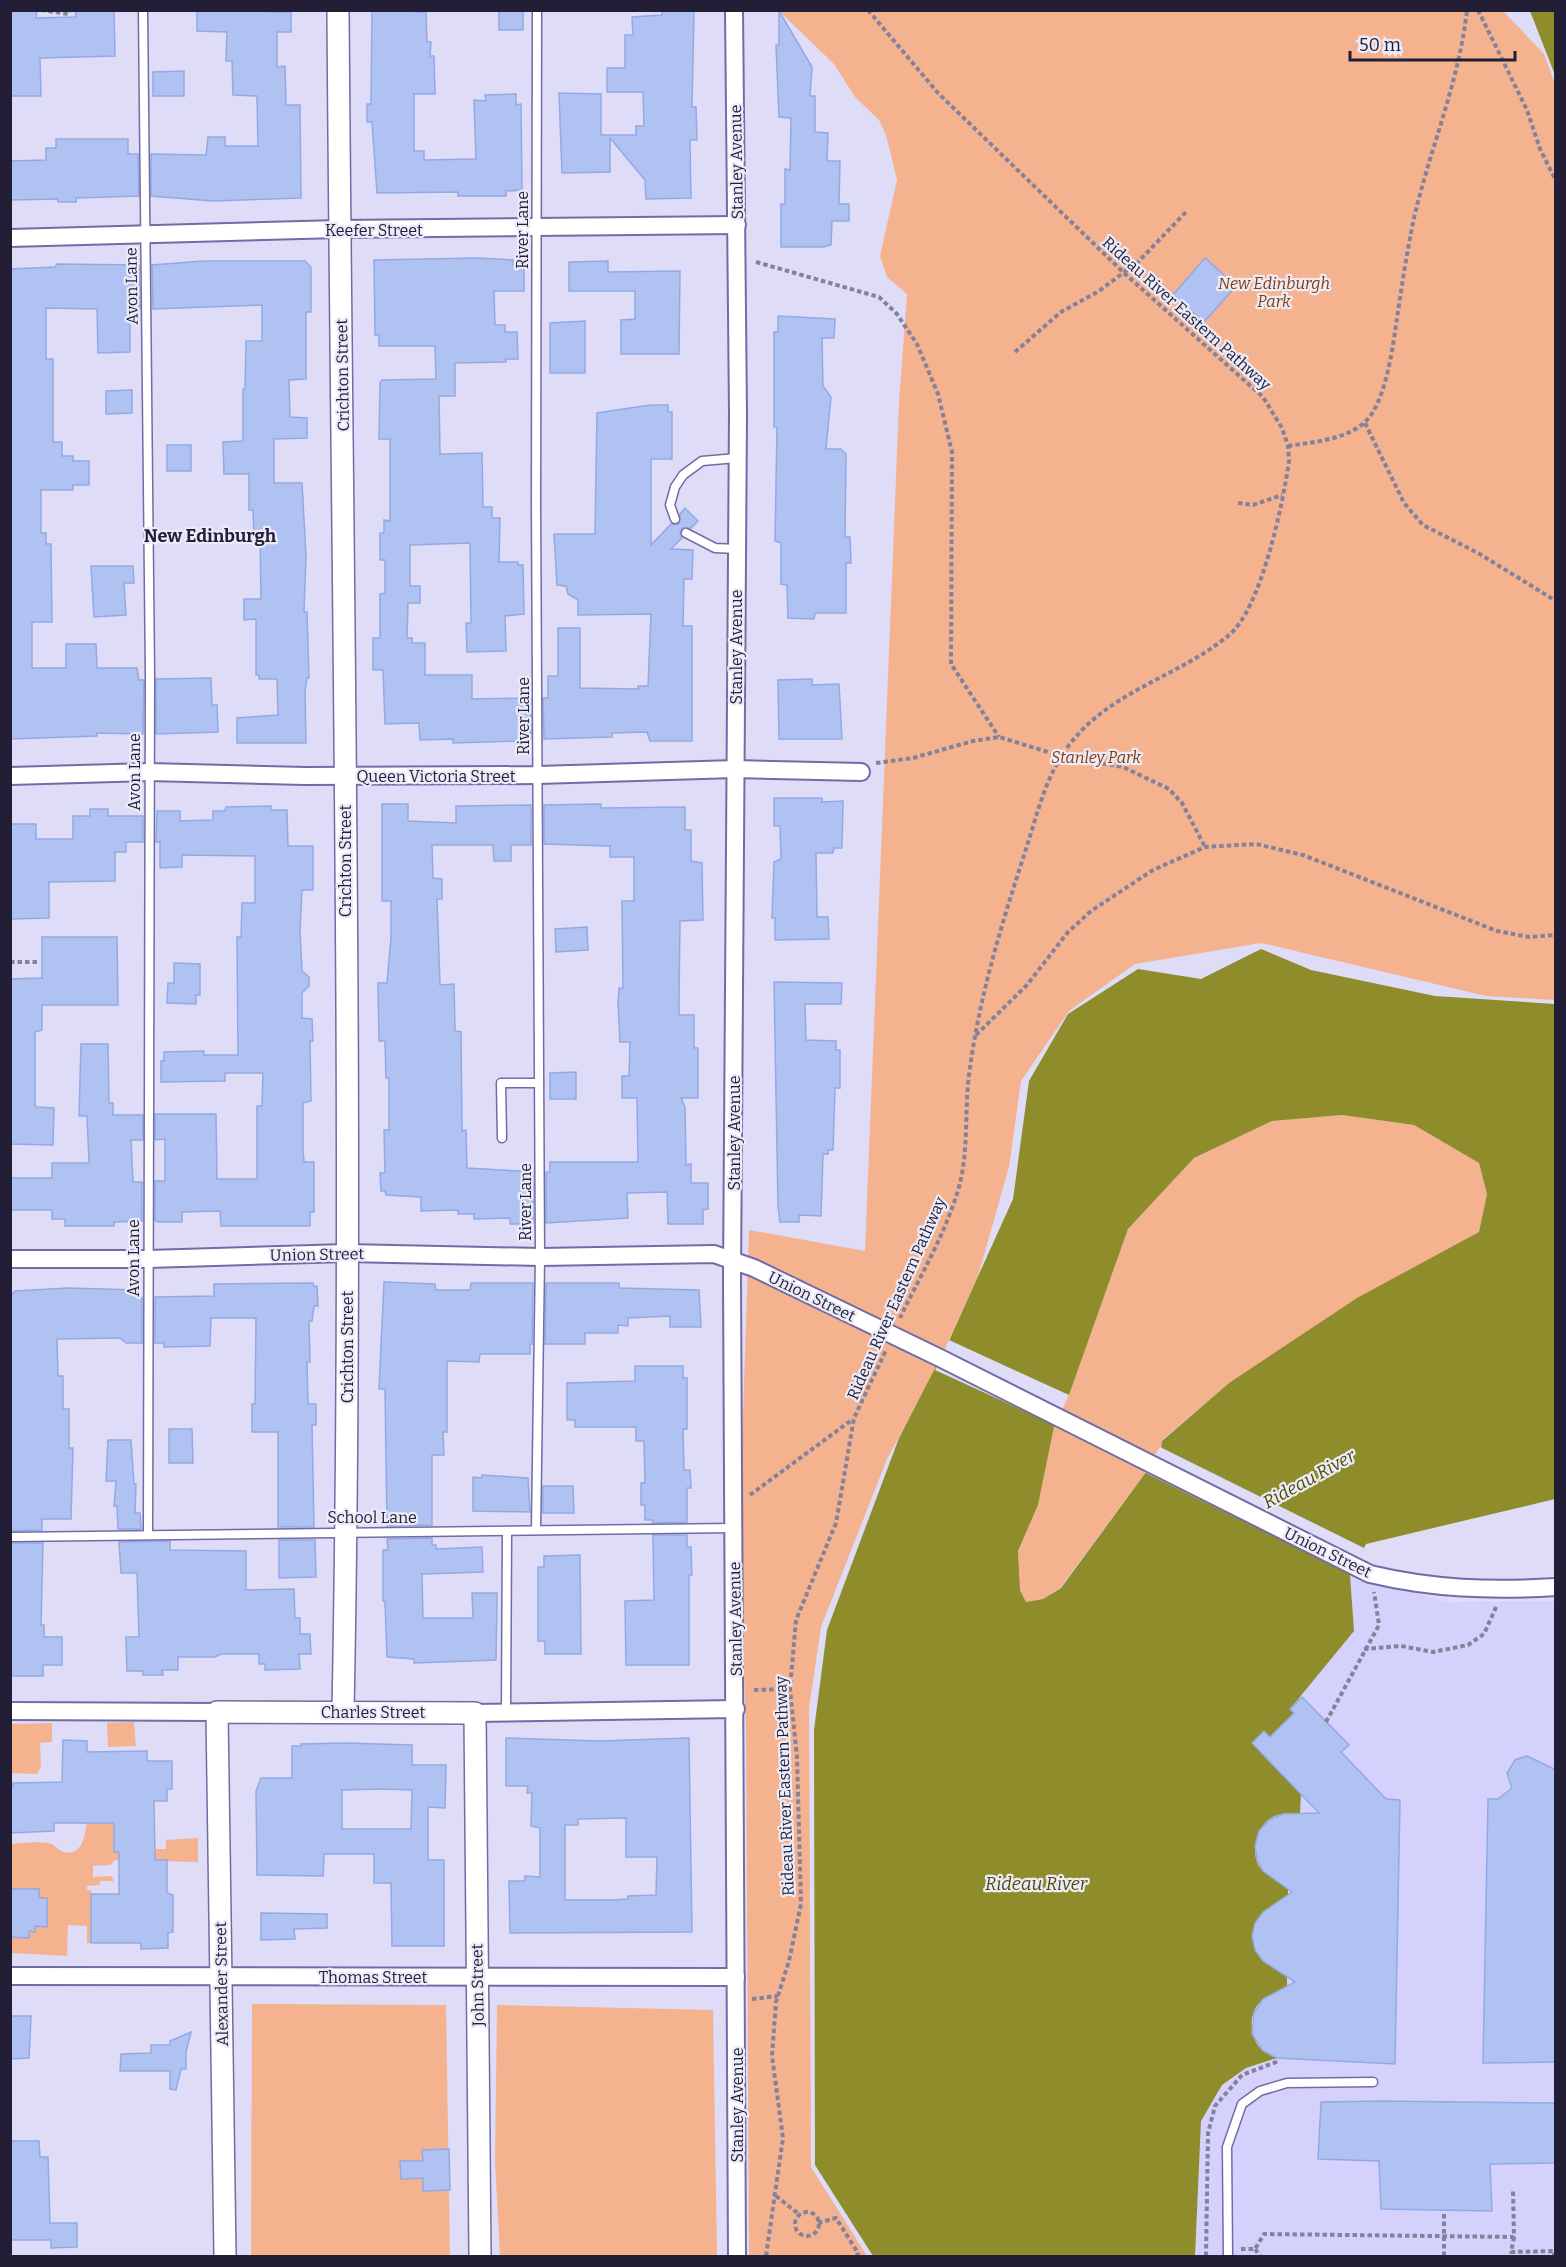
<svg xmlns="http://www.w3.org/2000/svg" width="1566" height="2267" viewBox="0 0 1566 2267" font-family="Bitter,serif">
	<style>
		.built { fill: #d4d1fd }
		.green { fill: #f5b28f }
		.water { fill: #8e8c2b; fill-rule: evenodd }
		.pier { fill: #dedcf7 }
		.building { fill: #b0c2f2; stroke: #93a9e5; stroke-width: 1.5; fill-rule: evenodd }
		.lines { fill: none; stroke-linecap: round; stroke-linejoin: round }
		.service-casing { stroke: #726ba6; stroke-width: 11 }
		.minor-casing { stroke: #726ba6; stroke-width: 20 }
		.tertiary-casing { stroke: #726ba6; stroke-width: 24 }
		.path { stroke: #84829b; stroke-width: 4; stroke-dasharray: 4.5 3; stroke-linecap: butt }
		.service { stroke: #fff; stroke-width: 8 }
		.minor { stroke: #fff; stroke-width: 16 }
		.tertiary { stroke: #fff; stroke-width: 21 }
		.labels { text-anchor: middle; stroke-width: 4.5; stroke-linejoin: round; paint-order: stroke }
		.street-label { font-size: 16px; fill: #211e36; stroke: #ecebf9 }
		.park-label { font-size: 16px; font-style: italic; fill: #863b05; stroke: #ecebf9 }
		.neighbourhood-label { font-size: 18px; font-weight: bold; fill: #211e36; stroke: #ecebf9 }
		.water-label { font-size: 18px; font-style: italic; fill: #4f4d01; stroke: #ecebf9 }
	</style>
	<rect width="100%" height="100%" fill="#dedcf7"/>
	<polygon class="built" points="1350,1575 1447,1602 1555,1601 1555,2256 1195,2256 1201,2121 1222,2085 1246,2068 1276,2059 1263,2051 1252,2034 1254,2013 1263,1999 1274,1969 1263,1961 1255,1950 1255,1923 1263,1912 1274,1904 1257,1859 1255,1846 1259,1831 1269,1820 1283,1814 1252,1743 1264,1731 1270,1736 1293,1713 1290,1709 1354,1631"/>
	<g class="green">
		<polygon points="779,11 1503,11 1544,54 1555,84 1555,1000 1486,996 1261,943 1135,964 1069,1011 1021,1081 1009,1167 978,1276 935,1370 887,1459 821,1627 809,1708 811,2167 867,2256 749,2256 746,1727 739,1539 749,1230 865,1251 899,403 907,294 887,277 880,256 897,180 886,135 879,120 855,97 834,64"/>
		<polygon points="1342,1115 1414,1125 1479,1163 1487,1194 1479,1232 1229,1383 1162,1440 1161,1449 1152,1464 1060,1588 1043,1599 1026,1602 1020,1590 1018,1551 1038,1505 1056,1417 1069,1395 1128,1229 1194,1158 1272,1121"/>
		<polygon points="134,1722 136,1746 108,1747 107,1723"/>
		<polygon points="52,1723 52,1742 40,1743 41,1766 37,1774 11,1773 11,1724"/>
		<path d="M113,1783L114,1852H154V1849H166V1840L198,1838V1862L115,1860L110,1865L93,1866V1877L111,1876L114,1881H100V1885L87,1886V1890H91V1943H87V1926L68,1925L67,1956L11,1953V1937L29,1938V1931H35V1926H47V1898H39V1889H11V1844C22,1843 36,1841 48,1843C54,1844 58,1850 64,1852C93,1860 87,1799 87,1785Z"/>
		<polygon points="252,2004 446,2005 450,2256 251,2256"/>
		<polygon points="497,2005 713,2010 717,2256 500,2256 495,2162"/>
	</g>
	<g class="water">
		<polygon points="1530,11 1555,11 1555,75"/>
		<path d="M1261,949L1311,970L1435,996L1555,1004V1499L1366,1544L1350,1575L1354,1631L1290,1709L1294,1713L1270,1737L1264,1731L1301,1793L1300,1813C1289,1813 1277,1813 1268,1820C1255,1831 1249,1857 1263,1871C1269,1876 1281,1879 1288,1883V1902C1242,1910 1242,1962 1287,1971V1991C1280,1993 1270,1995 1264,1999C1248,2009 1248,2036 1261,2049C1265,2053 1272,2056 1277,2058L1246,2068L1222,2085L1201,2121L1195,2256H873L815,2165L814,1730L827,1630L899,1438L947,1345L1013,1199L1029,1081L1068,1014L1138,969L1201,979ZM1342,1115L1414,1125L1479,1163L1487,1194L1479,1232L1357,1298L1229,1383L1162,1441L1161,1449L1152,1464L1061,1588L1043,1599L1026,1602L1020,1590L1018,1551L1038,1505L1056,1417L1069,1395L1128,1229L1194,1158L1272,1121Z"/>
	</g>
	<g class="pier">
		<polygon points="949,1340 1069,1395 1055,1425 935,1370"/>
		<polygon points="1160,1447 1364,1548 1352,1575 1144,1472"/>
	</g>
	<g class="building">
		<polygon points="10,10 37,10 36,18 76,17 75,10 114,10 115,56 40,58 41,96 10,96"/>
		<polygon points="197,10 291,12 291,32 277,32 277,67 285,66 286,105 300,105 301,198 213,201 151,196 151,154 206,155 208,137 225,137 225,146 258,146 257,96 233,95 232,61 226,61 227,32 197,31"/>
		<polygon points="372,10 426,12 427,42 431,42 430,56 434,56 435,94 414,94 414,151 424,151 424,160 476,159 474,100 486,101 485,95 516,94 516,105 521,104 522,190 506,191 506,196 458,196 458,192 377,193 372,122 367,122 367,104 371,104"/>
		<rect x="499" y="10" width="24" height="20"/>
		<polygon points="662,10 694,10 692,107 696,107 697,140 690,140 691,198 646,199 645,180 610,138 610,172 562,173 559,93 601,94 601,135 636,135 636,126 644,126 643,92 607,92 607,68 625,68 625,35 633,35 632,17 662,15"/>
		<polygon points="779,11 812,67 810,96 815,96 815,132 828,133 827,161 840,161 839,204 849,204 849,221 832,221 831,245 824,247 781,247 781,204 785,204 785,169 790,170 791,118 779,117 776,45 779,45"/>
		<polygon points="184,71 184,96 153,96 153,72"/>
		<polygon points="56,139 128,139 128,154 138,154 139,196 76,198 76,202 58,202 58,199 10,200 10,161 46,160 46,148 56,148"/>
		<polygon points="478,258 513,260 513,265 524,264 524,291 494,291 495,325 505,325 505,332 517,332 518,359 506,359 506,362 455,363 455,396 439,396 440,454 482,453 483,507 492,507 492,518 500,518 499,562 518,562 518,565 523,565 524,614 505,616 506,651 467,652 466,623 471,623 470,543 410,545 410,586 420,586 420,603 408,603 407,638 412,638 412,643 425,643 425,675 472,675 472,699 531,698 531,738 519,738 520,741 453,743 453,739 420,740 419,723 385,724 383,670 373,670 373,638 380,638 380,594 385,593 385,560 380,560 380,533 384,533 384,520 390,521 390,439 379,439 380,383 382,380 436,379 435,346 379,346 379,335 375,335 374,260"/>
		<polygon points="1205,258 1236,286 1204,322 1173,295"/>
		<polygon points="203,261 305,261 311,267 311,312 306,312 306,379 289,380 290,417 307,418 307,438 274,439 274,483 302,483 306,556 304,612 307,612 309,678 307,678 305,692 306,743 237,743 237,718 278,715 277,679 259,679 259,675 256,675 256,619 244,620 244,599 261,599 260,534 254,534 253,510 249,510 249,474 224,474 223,442 243,441 243,389 245,389 246,341 262,341 262,305 153,309 152,265"/>
		<polygon points="608,261 608,272 680,271 679,354 621,354 621,320 635,319 635,291 569,291 569,262"/>
		<polygon points="57,264 139,265 140,309 130,309 130,352 98,353 97,309 46,308 46,359 53,359 53,442 62,442 62,456 73,456 73,461 89,461 89,485 73,485 73,490 41,490 41,533 46,533 46,544 51,544 52,622 32,622 32,668 66,668 66,644 96,644 97,668 137,668 139,680 144,680 143,734 97,733 97,736 10,739 10,269 55,267"/>
		<polygon points="778,316 835,319 834,338 822,338 823,386 831,397 826,449 841,449 846,454 845,537 850,537 851,563 846,563 846,613 815,613 814,619 788,618 787,585 781,584 781,543 775,541 777,427 774,427 774,332 778,332"/>
		<polygon points="585,321 585,373 550,373 550,323"/>
		<polygon points="132,390 132,413 106,414 106,391"/>
		<polygon points="650,405 668,405 668,412 672,412 672,459 651,459 651,545 671,524 679,524 680,514 685,508 698,521 691,528 682,528 680,533 682,538 671,549 693,550 692,579 684,579 683,626 692,626 692,741 650,741 647,732 612,733 612,737 544,739 543,698 548,698 548,676 558,676 558,628 580,628 580,688 638,689 638,686 648,686 651,614 578,615 578,600 568,594 566,586 557,585 554,534 595,534 597,413"/>
		<rect x="167" y="445" width="24" height="26"/>
		<polygon points="91,566 133,566 134,583 124,583 126,615 94,617"/>
		<polygon points="211,678 212,705 217,705 218,732 156,734 156,679"/>
		<polygon points="812,679 812,685 839,684 842,739 779,739 778,680"/>
		<polygon points="774,798 822,798 822,802 843,801 842,848 834,848 833,853 816,853 817,917 828,917 829,939 775,940 775,918 772,918 774,862 781,859 780,826 774,826"/>
		<polygon points="382,804 408,804 408,821 456,823 456,806 531,805 531,845 511,845 511,861 494,861 493,845 432,845 433,878 442,879 442,899 437,899 440,985 454,984 455,1031 461,1032 462,1131 466,1130 467,1168 533,1172 533,1223 531,1224 510,1224 510,1218 474,1219 474,1214 458,1214 458,1210 421,1211 421,1197 386,1195 385,1191 381,1191 380,1173 385,1173 384,1130 389,1130 389,1078 386,1078 385,1041 379,1041 378,983 387,983 391,937 391,901 382,901"/>
		<polygon points="601,804 601,808 685,807 685,830 691,830 691,861 702,863 703,920 680,921 679,998 679,1015 694,1015 694,1048 698,1048 698,1098 681,1098 685,1107 686,1165 691,1164 691,1183 708,1183 708,1209 703,1210 703,1224 668,1224 667,1192 627,1193 628,1218 546,1223 546,1172 550,1172 550,1162 638,1162 637,1098 622,1098 622,1076 629,1076 630,1042 620,1042 618,1003 619,988 623,988 622,901 634,901 634,857 610,857 610,846 544,844 544,805"/>
		<polygon points="271,806 271,810 287,810 288,846 313,846 313,890 302,890 300,931 302,971 309,977 309,986 302,993 302,1018 312,1019 313,1041 310,1041 311,1101 303,1103 303,1150 304,1162 314,1162 314,1212 310,1212 310,1226 221,1226 220,1211 182,1212 182,1222 158,1222 155,1220 155,1181 165,1181 165,1139 155,1140 155,1114 216,1114 217,1179 257,1179 257,1106 262,1106 263,1073 225,1073 225,1081 161,1082 161,1061 164,1061 164,1052 204,1051 204,1055 238,1055 237,937 241,937 242,903 255,903 255,856 182,855 182,867 160,868 160,842 156,842 157,811 180,811 180,821 213,820 213,811 225,811 226,807"/>
		<polygon points="90,809 108,809 108,816 143,816 143,842 126,842 126,852 115,852 115,881 49,882 49,918 10,919 10,824 36,824 36,839 73,839 73,816 90,816"/>
		<polygon points="587,927 588,950 556,952 555,929"/>
		<polygon points="42,937 117,937 118,1005 42,1005 42,1030 35,1032 35,1105 37,1107 54,1108 53,1145 10,1144 10,979 42,978"/>
		<polygon points="174,963 200,964 200,995 196,995 196,1004 167,1003 168,983 174,983"/>
		<polygon points="774,982 842,983 841,1004 805,1004 806,1040 836,1041 836,1050 840,1050 840,1088 835,1088 833,1150 828,1150 828,1154 823,1154 821,1216 799,1215 799,1222 780,1222 778,1206"/>
		<polygon points="81,1044 108,1044 109,1103 113,1103 113,1115 143,1115 143,1140 131,1140 133,1182 142,1182 142,1221 114,1222 114,1226 65,1226 65,1219 52,1219 52,1210 10,1210 10,1178 52,1178 52,1163 89,1163 87,1116 79,1116"/>
		<polygon points="576,1072 576,1099 550,1099 550,1073"/>
		<polygon points="384,1282 435,1284 436,1290 470,1290 471,1283 533,1283 532,1344 530,1344 530,1354 480,1354 479,1362 447,1361 447,1432 443,1432 444,1455 432,1455 432,1525 387,1526 385,1389 379,1389"/>
		<polygon points="313,1283 314,1287 317,1286 318,1306 314,1306 312,1321 309,1321 310,1362 307,1362 308,1404 316,1404 316,1425 312,1425 314,1527 278,1527 278,1432 252,1432 252,1404 255,1404 256,1318 211,1318 210,1346 164,1347 164,1343 155,1343 155,1297 214,1296 214,1284"/>
		<polygon points="546,1283 619,1283 619,1288 699,1290 701,1327 670,1327 670,1316 628,1318 628,1326 618,1325 618,1333 585,1333 585,1344 545,1344"/>
		<polygon points="68,1288 137,1290 137,1297 142,1297 142,1343 126,1343 120,1338 57,1339 58,1376 63,1376 63,1409 69,1409 69,1448 73,1448 71,1519 42,1519 42,1530 10,1531 10,1296 15,1291"/>
		<polygon points="635,1366 683,1366 683,1378 687,1378 687,1429 683,1429 684,1470 690,1470 691,1488 687,1488 687,1522 653,1523 653,1520 645,1520 645,1505 641,1505 641,1483 645,1483 644,1441 636,1441 636,1427 575,1427 575,1420 567,1420 567,1383 635,1381"/>
		<polygon points="169,1429 192,1429 193,1463 169,1463"/>
		<polygon points="108,1440 131,1440 134,1484 136,1484 135,1513 140,1513 141,1529 118,1529 117,1506 114,1506 116,1481 106,1481"/>
		<polygon points="482,1475 528,1478 530,1512 473,1511 473,1477 482,1478"/>
		<polygon points="543,1486 573,1486 574,1513 543,1513"/>
		<polygon points="653,1535 687,1535 687,1547 691,1547 692,1575 689,1575 689,1665 626,1665 625,1601 654,1600"/>
		<polygon points="432,1538 432,1545 436,1545 436,1549 482,1547 483,1572 422,1574 423,1618 473,1618 472,1593 497,1593 496,1660 414,1663 414,1659 387,1657 385,1601 383,1601 383,1550 388,1550 387,1539"/>
		<polygon points="279,1540 315,1540 316,1577 279,1578"/>
		<polygon points="170,1541 170,1550 246,1551 246,1590 294,1589 295,1618 300,1618 300,1634 310,1634 311,1654 299,1654 300,1669 265,1670 265,1664 259,1664 259,1654 221,1654 215,1657 178,1657 178,1670 162,1670 163,1675 143,1675 143,1671 127,1671 126,1637 139,1637 137,1573 121,1573 119,1542"/>
		<polygon points="10,1543 43,1543 41,1625 44,1625 44,1637 62,1637 62,1665 43,1665 43,1676 10,1676"/>
		<polygon points="580,1555 581,1654 545,1654 545,1641 538,1641 538,1567 544,1567 544,1556"/>
		<polygon points="1302,1697 1349,1745 1341,1752 1386,1799 1400,1800 1395,2064 1277,2058 1263,2051 1252,2034 1254,2013 1263,1999 1295,1982 1263,1961 1255,1950 1252,1936 1255,1923 1263,1912 1292,1892 1263,1871 1257,1859 1255,1846 1259,1831 1269,1820 1283,1814 1319,1813 1252,1743 1264,1731 1270,1737 1294,1713 1290,1709"/>
		<path d="M506,1738L599,1741L689,1738L692,1932L510,1933L509,1881H525V1876L540,1877V1828L531,1826L532,1793H527L528,1786H506ZM626,1818V1857H657L656,1895L628,1896V1899L612,1900H565V1825H578V1819Z"/>
		<polygon points="63,1740 87,1741 87,1752 147,1751 147,1761 172,1761 172,1789 167,1789 167,1801 154,1801 155,1860 167,1860 167,1893 173,1895 173,1932 168,1933 168,1948 141,1949 141,1943 91,1943 91,1894 119,1894 119,1852 114,1852 114,1823 54,1823 54,1831 10,1833 10,1788 13,1787 13,1783 62,1782"/>
		<path d="M346,1743L412,1745V1765H446L445,1808L428,1807V1860H444V1946H392L391,1883H374V1854H324L323,1876L257,1875L256,1791L261,1778H292V1746H301V1744ZM383,1789L412,1790L411,1829H342V1790Z"/>
		<polygon points="1527,1756 1556,1770 1556,2062 1483,2063 1488,1799 1498,1799 1512,1788 1507,1773 1515,1760"/>
		<polygon points="10,1889 39,1889 39,1898 47,1898 47,1927 35,1926 35,1932 29,1931 29,1938 10,1937"/>
		<polygon points="261,1913 327,1914 327,1928 294,1929 295,1939 261,1940"/>
		<polygon points="10,2016 31,2016 29,2058 10,2059"/>
		<polygon points="191,2032 186,2052 186,2069 181,2069 176,2090 170,2089 170,2071 120,2071 121,2054 151,2053 151,2045 170,2045 170,2041"/>
		<polygon points="1380,2101 1556,2103 1556,2163 1490,2164 1492,2211 1381,2209 1379,2161 1318,2159 1321,2102"/>
		<polygon points="10,2141 39,2141 40,2157 48,2157 50,2223 77,2223 77,2247 51,2248 51,2240 10,2240"/>
		<polygon points="449,2149 450,2190 423,2191 423,2178 401,2179 400,2161 423,2161 422,2150"/>
	</g>
	<g class="lines">
		<g class="service-casing">
			<g id="service">
				<polyline points="143,10 150,675 148,1533"/>
				<polyline points="675,519 670,505 675,487 683,475 702,461 737,458"/>
				<polyline points="686,533 715,548 737,549"/>
				<polyline points="502,1138 501,1083 539,1083"/>
				<polyline points="536,1530 540,1257 536,503 537,10"/>
				<polyline points="10,1537 733,1528"/>
				<polyline points="506,1713 507,1532"/>
				<polyline points="1228,2256 1227,2147 1242,2104 1260,2091 1287,2083 1373,2082"/>
			</g>
		</g>
		<g class="minor-casing">
			<g id="minor">
				<polyline points="734,10 738,413 732,1279 737,2256"/>
				<polyline points="10,238 340,229 737,225"/>
				<polyline points="10,776 149,772 305,776 538,775 735,769 861,772"/>
				<path d="M10,1259H148L346,1253L540,1257L714,1254L754,1268L940,1358L1370,1574C1433,1589 1491,1591 1556,1587"/>
				<polyline points="10,1711 217,1712"/>
				<polyline points="475,1713 736,1709"/>
				<polyline points="10,1976 736,1977"/>
			</g>
		</g>
		<g class="tertiary-casing">
			<g id="tertiary">
				<path d="M338,10C342,578 354,1145 343,1712"/>
				<polyline points="225,2256 217,1712 475,1713 480,2256"/>
			</g>
		</g>
		<g class="path">
			<polyline points="41,10 69,14 69,10"/>
			<path d="M868,10L938,93L1124,273L1263,397L1282,428L1288,446L1289,461C1283,504 1261,610 1228,636C1174,680 1100,693 1061,757C1044,784 1036,818 1026,849C1001,926 977,1003 968,1084C965,1118 968,1154 959,1187C946,1233 920,1276 900,1318"/>
			<polyline points="1478,10 1527,110 1540,149 1556,181"/>
			<polyline points="756,262 879,297 897,314 917,344 938,394 952,452 951,664 999,737"/>
			<polyline points="1015,352 1061,312 1099,291 1138,262 1186,212"/>
			<polyline points="1365,423 1404,503 1423,525 1478,553 1556,601"/>
			<path d="M1288,446C1312,442 1347,440 1366,421C1386,401 1393,346 1397,318C1402,285 1407,251 1414,218C1430,149 1459,82 1467,10"/>
			<polyline points="1238,503 1253,505 1282,495"/>
			<polyline points="876,763 913,758 973,741 999,737 1061,756 1123,767 1169,789 1182,803 1205,847"/>
			<polyline points="10,962 37,962"/>
			<polyline points="976,1035 1027,985 1068,932 1091,911 1153,870 1205,847 1256,844 1303,855 1497,931 1529,937 1556,935"/>
			<polyline points="750,1495 853,1419"/>
			<polyline points="1364,1649 1401,1646 1433,1652 1468,1645 1484,1634 1497,1605"/>
			<polyline points="754,1690 790,1689"/>
			<polyline points="1326,1722 1379,1625 1374,1592"/>
			<polyline points="752,1999 778,1996"/>
			<polyline points="776,2196 800,2215"/>
			<circle cx="807" cy="2224" r="12"/>
			<polyline points="1444,2214 1444,2256"/>
			<polyline points="818,2223 836,2218 858,2253 857,2256"/>
			<polyline points="1514,2237 1511,2252 1554,2251 1554,2256"/>
			<polyline points="1241,2249 1255,2249 1264,2234 1514,2237 1513,2189"/>
			<polyline points="1255,2249 1260,2256"/>
			<polyline points="766,2256 783,2138 772,2056 776,2002 789,1961 801,1904 797,1757 790,1689 796,1620 836,1523 854,1418 886,1350"/>
			<polyline points="1206,2256 1208,2133 1215,2106 1242,2075 1279,2061"/>
		</g>
		<use href="#service" class="service"/>
		<use href="#minor" class="minor"/>
		<use href="#tertiary" class="tertiary"/>
	</g>
	<g class="labels">
		<g class="street-label">
			<text transform="translate(736 162) rotate(-91)" y="6">Stanley Avenue</text>
			<text x="374" y="236">Keefer Street</text>
			<text transform="translate(522 230) rotate(-90)" y="6">River Lane</text>
			<text transform="translate(131 286) rotate(-91)" y="6">Avon Lane</text>
			<text transform="translate(1187 313) rotate(42)" y="6">Rideau River Eastern Pathway</text>
			<text transform="translate(342 375) rotate(-91)" y="6">Crichton Street</text>
			<text transform="translate(736 647) rotate(-90)" y="6">Stanley Avenue</text>
			<text transform="translate(523 716) rotate(-90)" y="6">River Lane</text>
			<text transform="translate(134 772) rotate(-90)" y="6">Avon Lane</text>
			<text x="436" y="782">Queen Victoria Street</text>
			<text transform="translate(345 861) rotate(-90)" y="6">Crichton Street</text>
			<text transform="translate(734 1133) rotate(-90)" y="6">Stanley Avenue</text>
			<text transform="translate(525 1202) rotate(-90)" y="6">River Lane</text>
			<text transform="translate(317 1254) rotate(-1)" y="6">Union Street</text>
			<text transform="translate(133 1258) rotate(-90)" y="6">Avon Lane</text>
			<text transform="translate(812 1296) rotate(26)" y="6">Union Street</text>
			<text transform="translate(896 1298) rotate(-66)" y="6">Rideau River Eastern Pathway</text>
			<text transform="translate(347 1347) rotate(-90)" y="6">Crichton Street</text>
			<text x="372" y="1523">School Lane</text>
			<text transform="translate(1328 1552) rotate(26)" y="6">Union Street</text>
			<text transform="translate(735 1619) rotate(-91)" y="6">Stanley Avenue</text>
			<text x="373" y="1718">Charles Street</text>
			<text transform="translate(784 1786) rotate(-92)" y="6">Rideau River Eastern Pathway</text>
			<text x="373" y="1983">Thomas Street</text>
			<text transform="translate(221 1984) rotate(-91)" y="6">Alexander Street</text>
			<text transform="translate(477 1985) rotate(-91)" y="6">John Street</text>
			<text transform="translate(737 2105) rotate(-90)" y="6">Stanley Avenue</text>
		</g>
		<g class="park-label">
			<text x="1274" y="289">New Edinburgh<tspan x="1274" dy="18">Park</tspan></text>
			<text x="1096" y="763">Stanley Park</text>
		</g>
		<g class="neighbourhood-label">
			<text x="210" y="542">New Edinburgh</text>
		</g>
		<g class="water-label">
			<text transform="translate(1309 1479) rotate(-29)" y="6">Rideau River</text>
			<text x="1036" y="1890">Rideau River</text>
		</g>
	</g>
	<rect width="1566" height="2267" fill="none" stroke="#211e36" stroke-width="24"/>
	<path d="M1350 51v9h165v-9" fill="none" stroke="#211e36" stroke-width="3"/>
	<text x="1359" y="51" font-size="18" fill="#211e36" stroke="#ecebf9" stroke-width="4.5" paint-order="stroke">50 m</text>
</svg>
